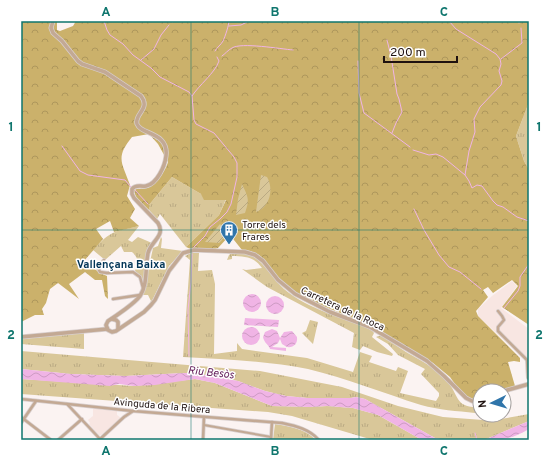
<svg xmlns="http://www.w3.org/2000/svg" width="550" height="461" viewBox="0 0 550 461" font-family="Overpass,sans-serif">
	<style>
		.built { fill: #f8e6e2 }
		.grass { fill: url(#grass-tufts) }
		.forest { fill: url(#forest-crowns) }
		.garden { fill: url(#garden-furrows) }
		.water { fill: url(#water-waves) }
		.lines { fill: none; stroke-linecap: round; stroke-linejoin: round }
		.stream { stroke: #f0b4e5; stroke-width: 1 }
		.pedestrian-casing { stroke: #d8cfce; stroke-width: 3.5 }
		.minor-casing { stroke: #d8cfce; stroke-width: 4 }
		.tertiary-casing { stroke: #d8cfce; stroke-width: 5 }
		.pedestrian { stroke: #c3a994; stroke-width: 2 }
		.minor { stroke: #c3a994; stroke-width: 2.5 }
		.tertiary { stroke: #c3a994; stroke-width: 3.5 }
		.grid { fill: none; stroke: #0f766e; stroke-width: 1; stroke-opacity: 0.55 }
		.labels { text-anchor: middle; stroke-width: 3; stroke-linejoin: round; paint-order: stroke }
		.poi-label { font-size: 10px; fill: #1f1210; stroke: #fff; text-anchor: start }
		.street-label { font-size: 10px; fill: #1f1210; stroke: #fff }
		.neighbourhood-label { font-size: 11px; font-weight: bold; fill: #003456; stroke: #fff }
		.water-label { font-size: 11px; font-style: italic; fill: #66225e; stroke: #fff }
		.neatline { fill: none; stroke: #0f766e; stroke-width: 1.5 }
		.grid-label { font-size: 13px; text-anchor: middle; font-weight: bold; fill: #0f766e }
	</style>
	<defs>
		<pattern id="grass-tufts" width="24" height="20" patternUnits="userSpaceOnUse"><rect width="24" height="20" fill="#d9c799"/><path d="M3 7l-1-3M5 7V3M7 7l1-3M15 17l-1-3M17 17v-4M19 17l1-3" fill="none" stroke="#baaa83"/></pattern>
		<pattern id="forest-crowns" width="20" height="18" patternUnits="userSpaceOnUse"><rect width="20" height="18" fill="#cbb16b"/><path d="M2 6a3 3 0 1 1 6 0M12 15a3 3 0 1 1 6 0" fill="none" stroke="#ae975c"/></pattern>
		<pattern id="garden-furrows" width="10" height="10" patternUnits="userSpaceOnUse"><rect width="10" height="10" fill="#d9c799"/><path d="M-1 1l2-2M0 10L10 0M9 11l2-2" fill="none" stroke="#baaa83"/></pattern>
		<pattern id="water-waves" width="16" height="10" patternUnits="userSpaceOnUse"><rect width="16" height="10" fill="#f0b4e5"/><path d="M0 5q4-4 8 0t8 0" fill="none" stroke="#cd9ac3"/></pattern>
	</defs>
	<rect width="100%" height="100%" fill="#fbf3f2"/>
	<g class="built">
		<polygon points="512,281 517,286 501,308 529,329 529,377 526,378 525,360 478,316 478,309 492,296"/>
		<polygon points="93,408 117,411 117,415 121,418 101,435 99,435 89,424 90,423 88,420 93,416"/>
	</g>
	<g class="grass">
		<polygon points="529,102 529,170 524,161 516,136"/>
		<polygon points="172,177 201,194 226,199 219,215 186,247 160,214 157,219 149,210 149,205"/>
		<path d="M139,226L128,240L132,242L138,237L152,243L148,248L143,283L142,277L135,271C138,263 139,258 132,252H124L121,246L105,260L93,250C110,231 115,231 139,226Z"/>
		<polygon points="161,237 162,239 161,248 183,251 169,266 150,305 148,306 151,301 148,295 143,295 153,248 158,246"/>
		<path d="M191,253H199L198,271L212,270L215,284L214,354L237,351V343L242,349L307,358L353,372L360,352L372,356L369,362L396,371L398,367L408,371L400,393L436,401L439,396V393L421,374L425,369L398,355L388,344L376,337L379,336H382C390,341 398,347 406,352C420,360 435,367 446,380C460,395 454,408 479,407L475,413C457,411 439,410 421,405C383,393 346,378 308,369C267,361 224,359 183,357L190,260L185,256Z"/>
		<path d="M232,253C237,253 242,253 247,254C261,257 273,279 284,289C309,310 343,317 372,330L374,333L372,337L393,354L392,356L377,352L363,346L360,350L352,347L354,333L267,287L242,269L246,270L262,268C255,257 244,256 232,256V259L227,260L229,255Z"/>
		<polygon points="310,320 318,322 313,344 302,333 306,331"/>
		<polygon points="84,333 84,349 21,344 21,339"/>
		<polygon points="21,351 260,371 342,387 398,406 443,417 483,420 501,419 529,414 529,421 484,440 446,440 435,438 365,399 356,397 351,398 307,398 286,396 265,391 238,381 206,375 185,373 125,376 71,374 21,369"/>
		<polygon points="21,379 134,386 195,379 215,383 272,406 310,407 327,406 353,408 378,415 422,440 373,440 292,416 268,412 21,394"/>
		<path d="M275,424C291,427 304,428 316,440H273Z"/>
	</g>
	<path class="forest" d="M21,21H57V30L60,31L73,26L76,21H529V102L516,136L524,161L529,170V325L502,307L518,286L512,280L493,293L488,287L483,290L488,297L476,311L478,316L520,358V362L514,361L508,362L515,386L499,391H480V400H466L450,377L433,363L410,350L370,325L313,302L295,293L283,283L259,255L250,251L242,250L230,235L218,248L215,249H191L186,247L219,215L226,200H204L201,194L172,177L149,205V210C142,204 135,199 134,190C138,188 141,189 146,188C155,187 166,170 168,162L158,144L149,134L132,137C115,158 122,162 130,185L127,196L135,209L130,218L139,226L114,232L110,221L96,229L103,239L84,261L100,273L107,276L108,299L105,296L102,280H95L85,272L69,284L79,299L58,283L50,289L46,303L42,309L44,315H35L21,322Z"/>
	<g class="garden">
		<path d="M261,175L267,177C274,189 270,207 256,212Z"/>
		<path d="M242,184C248,197 250,199 245,213L236,215L238,199Z"/>
		<polygon points="220,224 229,233 219,243 205,242"/>
	</g>
	<g class="water">
		<circle cx="252" cy="303" r="9"/>
		<circle cx="275" cy="305" r="9"/>
		<polygon points="245,318 279,320 278,327 244,325"/>
		<circle cx="251" cy="336" r="9"/>
		<path d="M272,329L277,331L280,338L284,332L292,331L297,337C298,344 293,348 287,347L282,344L280,339L278,343L272,347L286,348V351L270,349C269,345 264,343 263,337L265,332Z"/>
		<polygon points="21,369 71,374 125,376 185,373 206,375 238,381 265,391 286,396 307,398 351,398 356,397 365,399 435,438 446,440 422,440 378,415 353,408 327,406 310,407 272,406 215,383 195,379 155,385 134,386 119,384 110,386 21,379"/>
		<path d="M529,421V429C512,439 503,440 484,440Z"/>
	</g>
	<g class="lines">
		<g class="stream">
			<polyline points="104,21 107,30 110,35 123,44 133,55 151,68 160,77 189,92 192,96 194,120 196,124 214,133 234,157 237,163 237,177 231,204 227,212 220,219 210,227 205,236 194,247"/>
			<polyline points="449,21 456,29 496,54 500,59 501,64 499,71 502,81 501,85 480,107 474,119 475,132 469,151 465,175 469,181 472,188 477,185 482,186 493,201 497,205 503,207 517,217 529,221"/>
			<polyline points="519,21 519,23"/>
			<polyline points="173,22 174,21"/>
			<polyline points="229,26 241,25 249,21"/>
			<polyline points="387,40 391,56 397,94 399,99 402,112 396,123 392,133"/>
			<path d="M215,51C217,47 221,45 223,41C225,37 229,25 229,21"/>
			<path d="M222,56C225,54 228,50 232,48C241,42 281,49 293,50"/>
			<polyline points="501,59 522,43 521,28"/>
			<polyline points="141,60 154,49 161,35 169,25"/>
			<polyline points="358,61 359,93 364,113 410,147"/>
			<path d="M192,96C199,85 215,73 219,61L217,57"/>
			<polyline points="62,146 80,171 88,175 125,180 131,187"/>
			<polyline points="413,150 429,155 436,154 443,157 465,175"/>
			<polyline points="134,189 148,204"/>
			<polyline points="414,209 424,230 439,255 449,267 460,272 481,289"/>
			<polyline points="504,308 518,291 520,286 520,277 529,264"/>
			<polyline points="189,356 188,310 191,282 192,254"/>
			<polyline points="189,375 190,365"/>
			<polyline points="475,433 477,440"/>
		</g>
		<g class="pedestrian-casing">
			<polyline id="pedestrian" points="204,425 271,437"/>
		</g>
		<g class="minor-casing">
			<g id="minor">
				<polyline points="104,260 98,268 100,272 107,273 133,272 140,277 143,288"/>
				<polyline points="113,299 140,295"/>
				<polyline points="498,311 502,316 504,320 498,327 498,331 527,360 528,378"/>
				<path d="M21,399L133,411L282,423C296,426 309,429 319,440"/>
				<polyline points="67,404 101,440"/>
				<polyline points="21,417 51,440"/>
				<polyline points="21,423 36,401"/>
				<polyline points="58,440 82,419"/>
				<polyline points="99,440 124,417 133,411"/>
				<polyline points="203,440 204,417"/>
				<polyline points="271,440 272,422"/>
			</g>
		</g>
		<g class="tertiary-casing">
			<g id="tertiary">
				<path d="M53,21L51,28L53,33L62,41L78,61L82,64L105,72L141,96C151,109 134,114 137,124C141,135 169,132 166,156C165,166 157,184 146,186C140,187 136,184 132,189V194L134,198L158,223C166,236 151,241 148,253C145,267 148,284 140,296C135,303 116,316 108,321L106,325L108,330L112,332L116,331L144,312L151,305L155,300L169,271L183,253L194,250L245,252L255,255L263,261L278,280L295,294L330,312L370,327L427,361L444,376L466,398L472,401H480"/>
				<polyline points="112,319 116,320 118,322 118,329"/>
				<polyline points="21,337 107,329"/>
				<polyline points="504,391 529,384"/>
			</g>
		</g>
		<use href="#pedestrian" class="pedestrian"/>
		<use href="#minor" class="minor"/>
		<use href="#tertiary" class="tertiary"/>
	</g>
	<path class="grid" d="M191,21V440M359,21V440M21,230H529"/>
	<defs>
		<g id="building-pin" transform="scale(0.9)"><path d="M0 17L-7.5 6A9.5 9.5 0 1 1 7.5 6Z" fill="#2f75aa" stroke="#fff"/><path d="M-4-6H4V6H1V3H-1V6H-4ZM-2.5-4.3h1.7v1.8h-1.7ZM.8-4.3h1.7v1.8H.8ZM-2.5-1h1.7V.8h-1.7ZM.8-1h1.7V.8H.8Z" fill="#fff"/></g>
	</defs>
	<g fill-rule="evenodd">
		<use href="#building-pin" x="229" y="230"/>
	</g>
	<g class="labels">
		<g class="poi-label">
			<text x="242" y="228">Torre dels<tspan x="242" dy="12">Frares</tspan></text>
		</g>
		<g class="street-label">
			<text transform="translate(343 308) rotate(25)" y="4">Carretera de la Roca</text>
			<text transform="translate(162 405) rotate(5)" y="4">Avinguda de la Ribera</text>
		</g>
		<g class="neighbourhood-label">
			<text x="121" y="268">Vallençana Baixa</text>
		</g>
		<g class="water-label">
			<text transform="translate(211 372) rotate(6)" y="4">Riu Besòs</text>
		</g>
	</g>
	<rect width="550" height="461" fill="none" stroke="#ffffff" stroke-width="44"/>
	<g transform="translate(492 403) rotate(265)"><circle r="19" fill="#ffffff" stroke="#a5a09f"/>
	<path d="M0-3L7 15L0 10L-7 15Z" fill="#2f75aa"/>
	<text y="-6" font-size="11" font-weight="bold" text-anchor="middle" fill="#1f1210">N</text>
	</g>
	<path d="M384 56v6h73v-6" fill="none" stroke="#1f1210" stroke-width="2"/>
	<text x="390" y="56" font-size="12" fill="#1f1210" stroke="#ffffff" stroke-width="3" paint-order="stroke">200 m</text>
	<rect x="22" y="22" width="506" height="417" class="neatline"/>
	<g class="grid-label">
		<text x="106" y="16">A</text>
		<text x="275" y="16">B</text>
		<text x="444" y="16">C</text>
		<text x="11" y="131">1</text>
		<text x="539" y="131">1</text>
		<text x="11" y="339">2</text>
		<text x="539" y="339">2</text>
		<text x="106" y="455">A</text>
		<text x="275" y="455">B</text>
		<text x="444" y="455">C</text>
	</g>
</svg>
